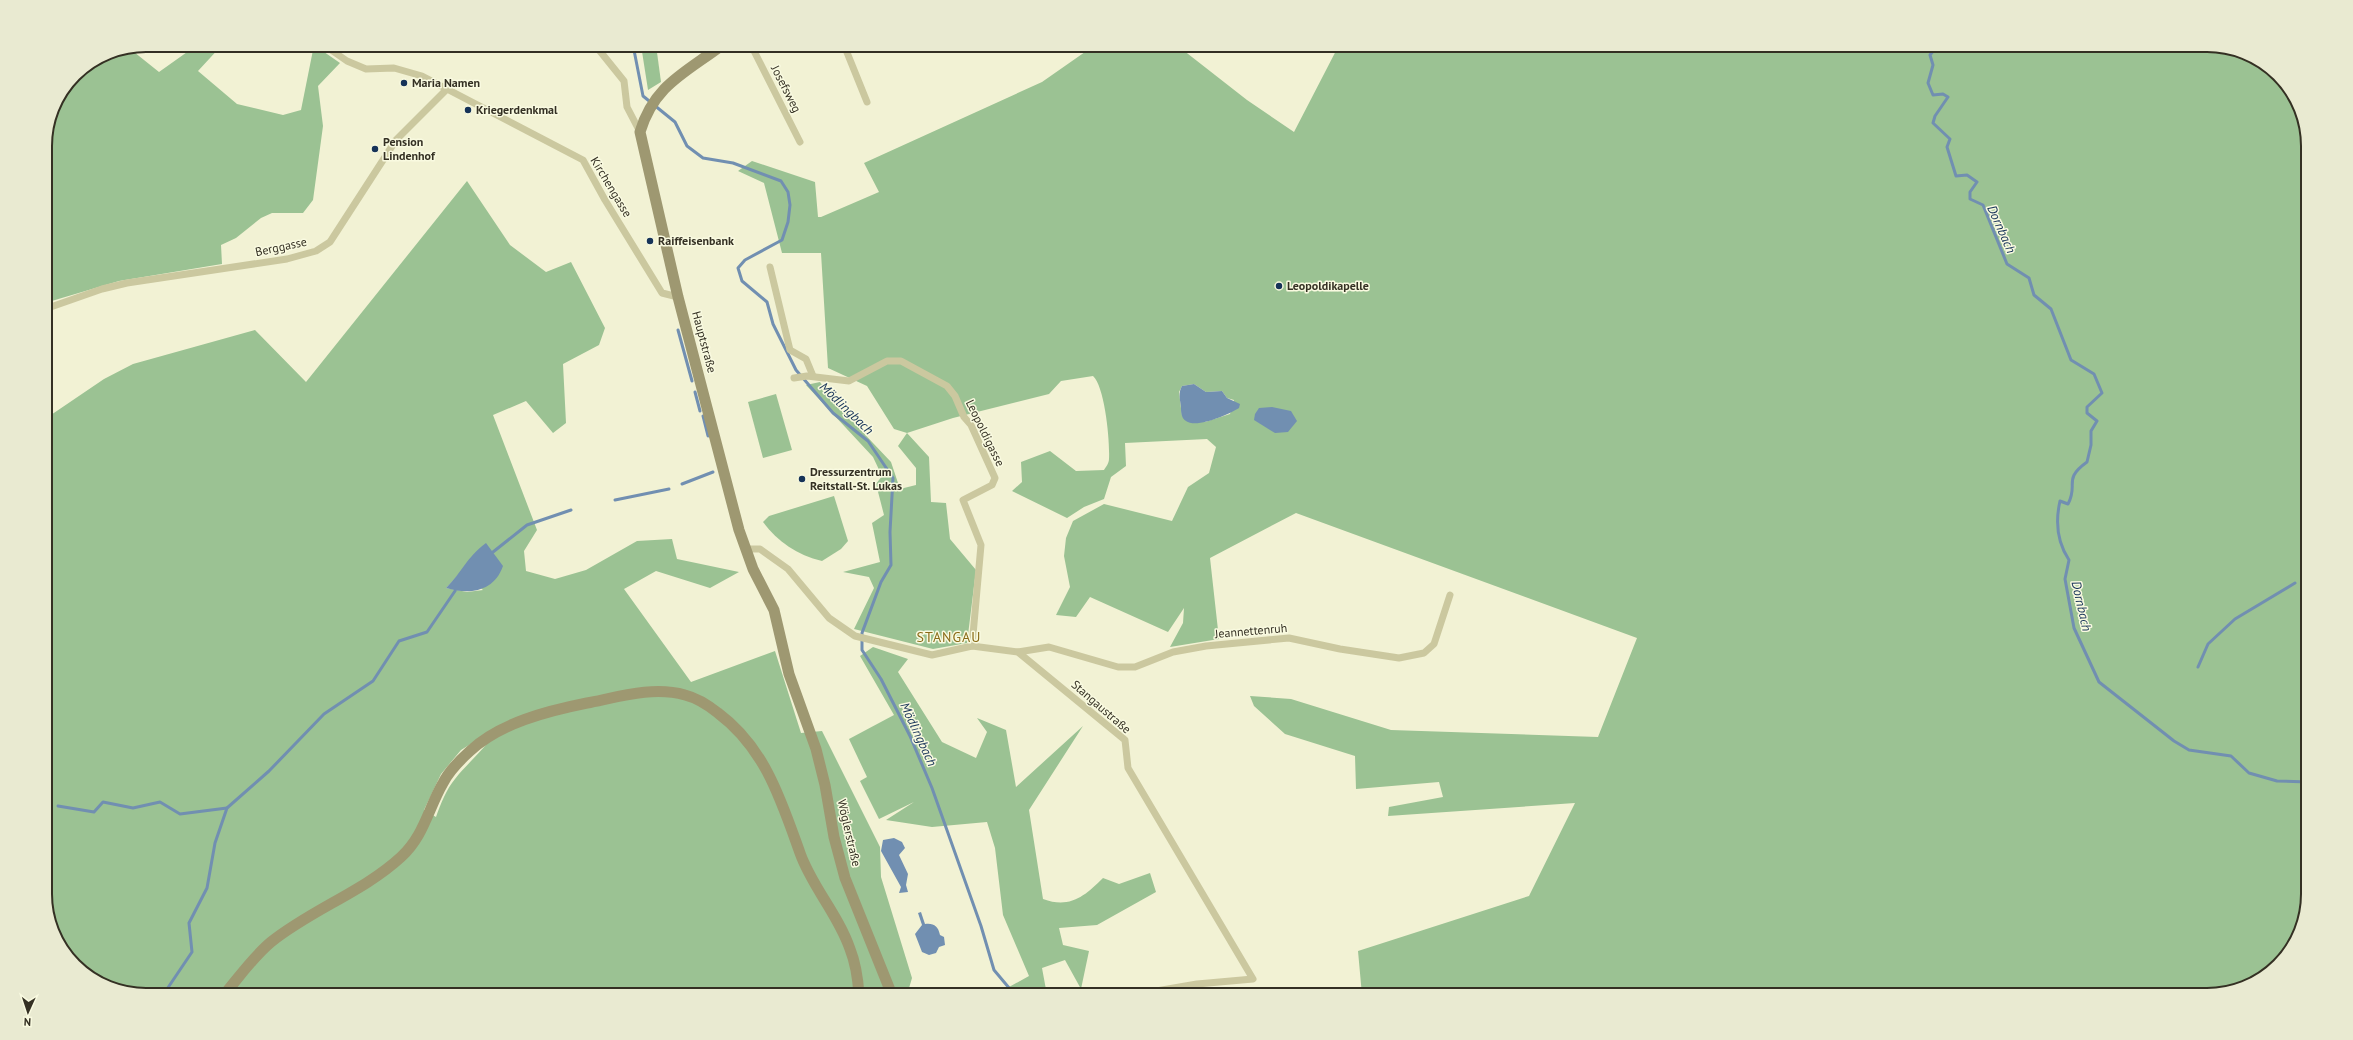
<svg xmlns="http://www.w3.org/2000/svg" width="2353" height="1040" viewBox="0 0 2353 1040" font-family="'PT Sans',sans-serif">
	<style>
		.green { fill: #9bc293; fill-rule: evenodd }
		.water { fill: #718fb1 }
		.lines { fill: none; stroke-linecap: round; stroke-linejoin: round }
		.stream { stroke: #718fb1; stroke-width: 3 }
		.street { stroke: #cbc89f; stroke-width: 7 }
		.secondary { stroke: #9e9871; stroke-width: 11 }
		.poi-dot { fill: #163358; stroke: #f9fae0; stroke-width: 1.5 }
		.labels { text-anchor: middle; stroke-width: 3; stroke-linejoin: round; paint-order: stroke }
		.poi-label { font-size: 12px; font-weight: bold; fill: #343023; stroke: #f9fae0; text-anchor: start }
		.street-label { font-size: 12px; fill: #343023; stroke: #f9fae0 }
		.water-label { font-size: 13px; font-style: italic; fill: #163358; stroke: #f9fae0 }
		.quarter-label { font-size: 14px; letter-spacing: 1px; fill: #896a16; stroke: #f9fae0 }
		.rim { fill: none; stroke: #343023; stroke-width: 2 }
	</style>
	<rect width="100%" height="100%" fill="#f2f2d4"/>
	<g class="green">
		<polygon points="197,45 222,45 198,71 237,104 283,115 301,110 314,45 340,63 318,86 323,126 313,200 303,213 272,213 261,218 236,238 221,245 222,264 119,281 45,303 45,139 55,101 75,74 107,53 129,48 159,72"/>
		<polygon points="641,45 656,45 661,82 648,90"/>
		<path d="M1095,45H1185L1183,50L1247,100L1294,132L1339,45H2207L2246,53L2287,85L2308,139V894L2300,933L2263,978L2208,995H1362L1358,951L1529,896L1575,803L1388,816L1389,807L1443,797L1439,782L1356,789L1355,756L1285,734L1254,706L1250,696L1291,699L1391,730L1598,737L1637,638L1296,513L1210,558L1219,639L1170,647L1183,623L1184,608L1168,632L1090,597L1076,617L1056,615L1070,587L1064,556L1066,538L1073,521L1104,504L1172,521L1188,487L1209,473L1216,447L1207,439L1125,443L1126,466L1111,477L1104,499L1084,507L1067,518L1012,491L1022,482L1021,462L1050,451L1076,471L1104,470C1106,467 1109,463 1109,459C1110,441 1105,387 1093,376L1061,381L1049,394L953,418L907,433L929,457L931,502L946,503L950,539L976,570L967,643L933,649L854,629L874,588L869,577L843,572L880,562L872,523L884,515L876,484L882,476L873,457L806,385L820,382L836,404L891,462L900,489L916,485V468L898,446L907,433L894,429L867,386L828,368L821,253H782L764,183L738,171L752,161L815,182L818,217H821L879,192L864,163L1042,82ZM1194,384L1206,392L1222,391L1227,398L1234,400L1230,414L1205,422L1182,416L1179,392L1182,386Z"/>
		<path d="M467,181L510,245L546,272L571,262L605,328L599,345L563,364L566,423L553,433L526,401L493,415L537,530L524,551L526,571L555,579L586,570L637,541L672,539L677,559L739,572L710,588L656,571L624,589L691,682L775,651L801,733L822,731L880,847L881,877L912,978L907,995H146L107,987L66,955L45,901V419L104,379L133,364L255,330L306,382ZM461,572L483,590L467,592L446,588ZM498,727C489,746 469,761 455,779C446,790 441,803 436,817L424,810L441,774L461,750Z"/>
		<polygon points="776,394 792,450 763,458 748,402"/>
		<path d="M834,496L848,541L841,549L822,561C797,555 778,542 763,522L769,516Z"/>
		<path d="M873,647L908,659L898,672L942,742L976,758L987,732L977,718L1006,730L1016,787L1083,726L1029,810L1043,899C1070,909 1085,896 1103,878L1119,884L1150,873L1156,892L1097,925L1059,928L1063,945L1089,951L1081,989L1065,960L1042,968L1047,995H1009V987L1029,976L1003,915L995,848L987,822L932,827L886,820L914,802L879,819L860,781L867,777L849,739L894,715L860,656Z"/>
	</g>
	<g class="water">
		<path d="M1194,384L1206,392L1222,391L1227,398L1240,404L1239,408C1229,414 1197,429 1186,421C1181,418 1181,412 1181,407C1180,399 1178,393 1182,386Z"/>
		<polygon points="1272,407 1291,411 1297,421 1288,432 1275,433 1254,420 1255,414 1259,408"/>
		<path d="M486,543L503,566C494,592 469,595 446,588C463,571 466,558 486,543Z"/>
		<polygon points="894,838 902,842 905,848 899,855 908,874 906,885 908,892 899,893 901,887 881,851 883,840"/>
		<path d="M921,912L925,924C934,923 938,926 940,935L944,937L945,945L939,947L936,953L929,955L922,952L915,934L922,925L918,913Z"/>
	</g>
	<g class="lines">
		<g class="stream">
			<polyline points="633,45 643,96 675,122 687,146 703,158 733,163 781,181 788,192 790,205 788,222 782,240 745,260 738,268 742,281 767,302 773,324 796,370 833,413 868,441 893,478 890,532 891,565 881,582 862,633 862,650 881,679 910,736 932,788 981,926 994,970 1015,995"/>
			<path d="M1938,45L1930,55L1933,65L1928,83L1933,95L1943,94L1948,97L1935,116L1933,123L1950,139L1947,147L1956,176L1967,175L1977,182L1970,192V199L1983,205L2007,264L2029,278L2034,295L2051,309L2071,360L2094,374L2102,393L2087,407V413L2097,421L2091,431V445L2087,462C2062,480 2079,484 2068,504L2060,501C2055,523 2057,542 2069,560L2065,579L2074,628L2099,682L2174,741L2189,750L2231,756L2249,773L2277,781L2308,782"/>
			<polyline points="678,330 692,381"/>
			<polyline points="695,392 700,411"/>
			<polyline points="703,416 708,436"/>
			<polyline points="682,484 713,472"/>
			<polyline points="615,500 669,489"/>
			<polyline points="493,552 527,525 571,510"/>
			<polyline points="2198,667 2208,644 2235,619 2295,583"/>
			<polyline points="58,806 94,812 103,802 133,808 160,802 180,814 227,808"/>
			<polyline points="163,995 192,952 189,923 207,888 215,843 227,808 269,771 324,714 373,681 399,641 427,632 455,591"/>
		</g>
		<g class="street">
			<polyline points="324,45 347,61 366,69 394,68 422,76 583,160 605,200 662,293 678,297"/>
			<polyline points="595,45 624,81 627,107 640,132"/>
			<polyline points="751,45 800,142"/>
			<polyline points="844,45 867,102"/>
			<polyline points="770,267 790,350 806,359 813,376"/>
			<polyline points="45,309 102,289 127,283 287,259 316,251 330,242 396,140 447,89"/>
			<polyline points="794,378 807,376 849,381 887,361 901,361 947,386 955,396 964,417 971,425 995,478 992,485 963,500 981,545 972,646"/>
			<polyline points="745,549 760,549 788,569 829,618 855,636 932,655 972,646 1018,652 1125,740 1128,768 1253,979 1197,984 1133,995"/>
			<polyline points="1018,652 1049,647 1118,667 1135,667 1173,652 1206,646 1289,638 1340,649 1399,658 1424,653 1434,644 1450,595"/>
		</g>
		<g class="secondary">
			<path d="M722,45C685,73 654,85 640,132L678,297L739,530L753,569L774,610L789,674L816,749L825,785L834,837L845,878L892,995"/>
			<path d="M224,995C239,977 253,957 271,942C312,909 363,892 401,857C424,836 428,809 443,783C449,771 460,760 470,751C500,723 547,711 587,703C618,697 653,686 685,695C697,698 708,705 718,713C765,748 781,800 800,853C812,887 838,914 850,949C856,964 858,979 859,995"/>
		</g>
	</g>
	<g class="poi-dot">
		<circle cx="404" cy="83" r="4"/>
		<circle cx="468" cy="110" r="4"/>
		<circle cx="375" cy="149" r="4"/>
		<circle cx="650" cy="241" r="4"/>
		<circle cx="1279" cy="286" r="4"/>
		<circle cx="802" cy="479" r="4"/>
	</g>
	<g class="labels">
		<g class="poi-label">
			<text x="412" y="87">Maria Namen</text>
			<text x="476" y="114">Kriegerdenkmal</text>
			<text x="383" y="146">Pension<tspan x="383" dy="14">Lindenhof</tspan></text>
			<text x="658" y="245">Raiffeisenbank</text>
			<text x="1287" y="290">Leopoldikapelle</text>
			<text x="810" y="476">Dressurzentrum<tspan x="810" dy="14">Reitstall-St. Lukas</tspan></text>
		</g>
		<g class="street-label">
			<text transform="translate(786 89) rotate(63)" y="4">Josefsweg</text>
			<text transform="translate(611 187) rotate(59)" y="4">Kirchengasse</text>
			<text transform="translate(281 247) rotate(-12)" y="4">Berggasse</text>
			<text transform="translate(704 342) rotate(75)" y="4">Hauptstraße</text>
			<text transform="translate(985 433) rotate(64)" y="4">Leopoldigasse</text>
			<text transform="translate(1251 631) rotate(-5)" y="4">Jeannettenruh</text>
			<text transform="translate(1101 707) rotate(41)" y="4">Stangaustraße</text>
			<text transform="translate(849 833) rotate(77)" y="4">Wöglerstraße</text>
		</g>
		<g class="water-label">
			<text transform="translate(2002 229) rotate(66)" y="5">Dornbach</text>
			<text transform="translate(847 408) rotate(44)" y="5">Mödlingbach</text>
			<text transform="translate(2082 606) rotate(77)" y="5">Dornbach</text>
			<text transform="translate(919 734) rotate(65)" y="5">Mödlingbach</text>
		</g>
		<g class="quarter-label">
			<text x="949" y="642">STANGAU</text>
		</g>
	</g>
	<path d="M0 0H2353V1040H0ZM146 52H2207A94 94 0 0 1 2301 146V894A94 94 0 0 1 2207 988H146A94 94 0 0 1 52 894V146A94 94 0 0 1 146 52Z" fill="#e9ead1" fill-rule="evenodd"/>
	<path class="rim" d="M146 52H2207A94 94 0 0 1 2301 146V894A94 94 0 0 1 2207 988H146A94 94 0 0 1 52 894V146A94 94 0 0 1 146 52Z"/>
	<g transform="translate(28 1012) rotate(183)" stroke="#f9fae0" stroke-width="3" paint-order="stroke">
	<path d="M0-3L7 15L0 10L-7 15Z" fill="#343023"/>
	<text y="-6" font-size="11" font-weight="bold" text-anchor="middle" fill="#343023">N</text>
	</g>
</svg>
